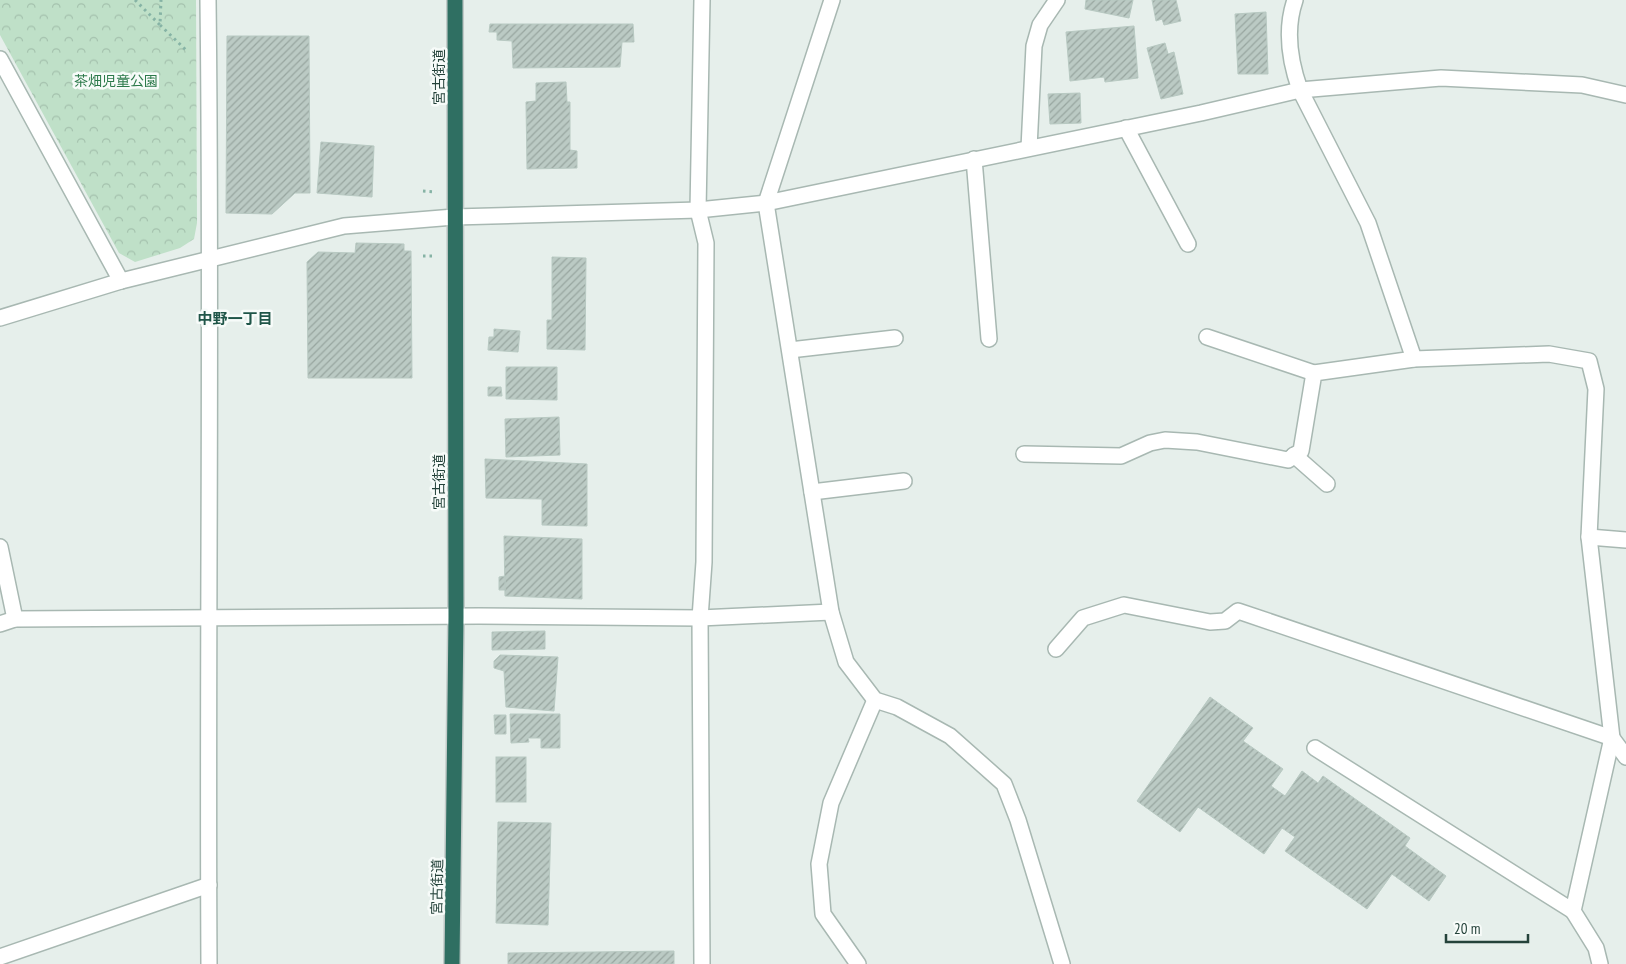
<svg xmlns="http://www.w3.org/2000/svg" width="1626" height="964" viewBox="0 0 1626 964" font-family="'PT Sans Narrow','Noto Sans JP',sans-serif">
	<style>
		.park { fill: url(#park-crowns) }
		.building { fill: url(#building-hatch); stroke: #b8c9c2 }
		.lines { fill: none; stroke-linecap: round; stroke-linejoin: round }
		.lane-casing { stroke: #a8b8b2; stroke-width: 18 }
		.street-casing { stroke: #a8b8b2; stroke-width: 18 }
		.highway-casing { stroke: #c2cac8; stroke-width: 18 }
		.path { stroke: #86b3a5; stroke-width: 3; stroke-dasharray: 2.5 4; stroke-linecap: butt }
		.lane { stroke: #fff; stroke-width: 15 }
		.street { stroke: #fff; stroke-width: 15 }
		.highway { stroke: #2f6f62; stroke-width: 15 }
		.labels { text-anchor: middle; stroke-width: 5; stroke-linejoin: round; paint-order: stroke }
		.street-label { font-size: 14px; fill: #24423a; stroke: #f7fbf9 }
		.park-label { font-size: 14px; fill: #2d7a4b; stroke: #f7fbf9 }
		.neighbourhood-label { font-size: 15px; font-weight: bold; fill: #1f5548; stroke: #f7fbf9 }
	</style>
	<defs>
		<pattern id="park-crowns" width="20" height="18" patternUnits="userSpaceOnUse" patternTransform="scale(1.25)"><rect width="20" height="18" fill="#bfe0c8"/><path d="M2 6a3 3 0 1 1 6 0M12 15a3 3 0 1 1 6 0" fill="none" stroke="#a4c1ad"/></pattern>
		<pattern id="building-hatch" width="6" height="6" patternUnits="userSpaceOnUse" patternTransform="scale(1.25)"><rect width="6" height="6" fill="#bbcac4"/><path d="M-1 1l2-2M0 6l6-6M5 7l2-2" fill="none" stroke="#98a6a0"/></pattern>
	</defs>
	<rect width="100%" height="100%" fill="#e6efeb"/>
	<polygon class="park" points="0,0 196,0 197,223 194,239 180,248 135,262 119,253 0,35"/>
	<g class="building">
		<polygon points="1086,0 1133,0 1129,18 1085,9"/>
		<polygon points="1152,0 1176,0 1181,21 1164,25 1162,19 1156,21"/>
		<polygon points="1266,12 1268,74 1238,74 1235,14"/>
		<polygon points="490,24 633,24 634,42 622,42 620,67 513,68 512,41 497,40 497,32 489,32"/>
		<polygon points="1134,26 1138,78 1105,82 1104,77 1070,81 1066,32"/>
		<polygon points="227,36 309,36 310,193 295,193 272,214 226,213"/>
		<polygon points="1165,43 1168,54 1174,52 1183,94 1161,99 1147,48"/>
		<polygon points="566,82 567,102 570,102 570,150 577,151 577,168 527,169 526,102 536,101 536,83"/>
		<polygon points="1080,93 1081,123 1050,124 1048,94"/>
		<polygon points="321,142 374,146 372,197 317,193"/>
		<polygon points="356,243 404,244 404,251 411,251 412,378 308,378 307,262 318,252 355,253"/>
		<polygon points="552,257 586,258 585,350 547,349 547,320 552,320"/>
		<polygon points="494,329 520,331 518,352 488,350 489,337 494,337"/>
		<polygon points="506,367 557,367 557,400 506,399"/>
		<polygon points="488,387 501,387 502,396 488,396"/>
		<polygon points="559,417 560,455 506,457 505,419"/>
		<polygon points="485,459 587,464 587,526 542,525 542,499 486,498"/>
		<polygon points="504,536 582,539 582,599 505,596"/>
		<polygon points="505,576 505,590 499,590 499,577"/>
		<polygon points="545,631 545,649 492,650 492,632"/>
		<polygon points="500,655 558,657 554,711 506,707 504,671 494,668 494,661"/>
		<polygon points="1210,697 1253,728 1243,741 1283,769 1271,786 1285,796 1302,771 1318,783 1323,776 1410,838 1405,846 1446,876 1429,901 1392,874 1367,909 1285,851 1295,837 1282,828 1264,854 1198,807 1180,832 1137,801"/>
		<polygon points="510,714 560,714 560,748 541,748 541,738 528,738 529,742 511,743"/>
		<polygon points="494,715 506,715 506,734 495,734"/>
		<rect x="496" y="757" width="30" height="45"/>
		<polygon points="498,822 551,823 548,925 496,923"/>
		<polygon points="674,951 674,964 508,964 508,953"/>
	</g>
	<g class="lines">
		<g class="lane-casing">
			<g id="lane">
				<polyline points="1126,128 1188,244"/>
				<polyline points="1207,337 1314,373"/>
				<polyline points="1589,537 1626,540"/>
			</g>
		</g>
		<g class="street-casing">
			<g id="street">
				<path d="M208,0C212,321 207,643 209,964"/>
				<polyline points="702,0 698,210 706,243 704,562 700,618 702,964"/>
				<polyline points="832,0 766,203 831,612 846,662 875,700 897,707 950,736 1004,784 1018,820 1062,964"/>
				<path d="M1295,0C1285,29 1290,62 1300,90L1368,223L1414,359"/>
				<polyline points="0,59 121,281"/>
				<polyline points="1029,148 1034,46 1040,25 1057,0"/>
				<polyline points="974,159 989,339"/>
				<polyline points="0,318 121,281 344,226 454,217 698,210 766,203 1201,113 1300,90 1441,78 1582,85 1626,95"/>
				<polyline points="790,350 895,338"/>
				<polyline points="1024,454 1121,456 1150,443 1165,440 1197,442 1288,460 1301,451 1314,373 1414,359 1549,354 1589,361 1596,389 1589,537 1612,738 1573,911 1596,948 1600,964"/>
				<polyline points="1294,455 1327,484"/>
				<polyline points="812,492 904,481"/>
				<polyline points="0,547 15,619"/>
				<polyline points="0,624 15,619 479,616 700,618 831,612"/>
				<polyline points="1056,649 1083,618 1124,605 1210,622 1225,621 1238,611 1612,738 1626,757"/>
				<polyline points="1315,748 1573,911"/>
				<polyline points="0,957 209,885"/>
				<polyline points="858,964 823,914 819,864 831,803 875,700"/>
			</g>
		</g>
		<g class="highway-casing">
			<polyline id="highway" points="452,964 456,617 455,0"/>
		</g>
		<g class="path">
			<polyline points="135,0 160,25 161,0"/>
			<polyline points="160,25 187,51"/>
			<polyline points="423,191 436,192"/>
			<polyline points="423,256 435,256"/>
		</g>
		<use href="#lane" class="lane"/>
		<use href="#street" class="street"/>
		<use href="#highway" class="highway"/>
	</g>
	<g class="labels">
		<g class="street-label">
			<text transform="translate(439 77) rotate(-90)" y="5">宮古街道</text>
			<text transform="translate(439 482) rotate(-90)" y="5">宮古街道</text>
			<text transform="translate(437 887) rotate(-89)" y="5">宮古街道</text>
		</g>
		<g class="park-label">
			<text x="116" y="86">茶畑児童公園</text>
		</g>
		<g class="neighbourhood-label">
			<text x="235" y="324">中野一丁目</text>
		</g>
	</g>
	<path d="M1446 934v8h82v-8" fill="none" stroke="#24423a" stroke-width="2.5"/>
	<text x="1454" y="934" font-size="15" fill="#24423a" stroke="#f7fbf9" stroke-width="4" paint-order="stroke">20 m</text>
</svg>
